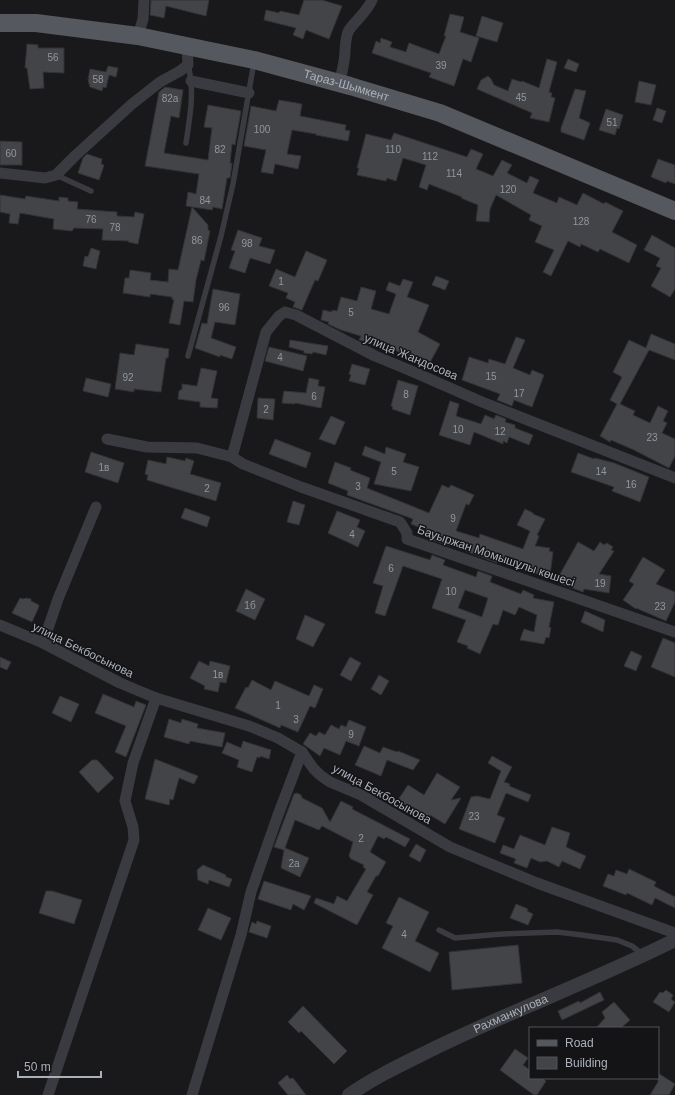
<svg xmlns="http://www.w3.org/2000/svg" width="675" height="1095" viewBox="0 0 675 1095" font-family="Helvetica,sans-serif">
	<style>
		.building { fill: #434448; stroke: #333337; fill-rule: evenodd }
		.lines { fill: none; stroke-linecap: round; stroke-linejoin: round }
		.service { stroke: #3a3b40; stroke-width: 5.5 }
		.minor { stroke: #3a3b40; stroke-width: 11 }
		.tertiary { stroke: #3a3b40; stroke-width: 14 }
		.primary { stroke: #56585f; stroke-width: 18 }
		.labels { text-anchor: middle; stroke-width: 3; stroke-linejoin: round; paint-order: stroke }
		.number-label { font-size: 10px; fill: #91969e }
		.street-label { font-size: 12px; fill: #abb1bb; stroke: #141416 }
	</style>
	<rect width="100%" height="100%" fill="#19191b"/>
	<g class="building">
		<polygon points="151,0 209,0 206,16 166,6 164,18 150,15"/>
		<polygon points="304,0 322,0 342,6 329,39 306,30 303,39 293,35 296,28 264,20 266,10 279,13 280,11 299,15"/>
		<polygon points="450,14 464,17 460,32 479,38 471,62 463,59 454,86 429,77 431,73 372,53 376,41 380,43 381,38 392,42 390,47 406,52 409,43 439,54 446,36 444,36"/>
		<polygon points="482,16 503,23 497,42 476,36"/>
		<polygon points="27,44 38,45 38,48 64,48 64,73 43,72 44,88 30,89 27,68 25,68"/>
		<polygon points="547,59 557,62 549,92 552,93 551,97 555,98 549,122 530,118 532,113 477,89 481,80 488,76 491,79 494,85 508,91 512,79 521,82 522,81 539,88"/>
		<polygon points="568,59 579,64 576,72 564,68"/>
		<polygon points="108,66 118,68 116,77 109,75 106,88 103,87 102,91 90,87 88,80 90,69 106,72"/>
		<polygon points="639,81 656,85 651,105 635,102"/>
		<polygon points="165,87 183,90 179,118 171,116 164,153 208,160 212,128 204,127 208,105 241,111 235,145 232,144 230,163 232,163 230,178 227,178 222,209 213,207 212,210 186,206 188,192 196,194 199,174 145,166 159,92"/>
		<polygon points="575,89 586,91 579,118 590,123 584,140 561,132 561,128"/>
		<polygon points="279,100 302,104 300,116 346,125 345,130 350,131 348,141 316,135 316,134 292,130 287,154 301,156 298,169 275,164 273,174 261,172 266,150 244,146 251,106 276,111"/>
		<polygon points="657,108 666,111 662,123 653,120"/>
		<polygon points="606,109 623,115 619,129 617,128 615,135 599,130"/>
		<polygon points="394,133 467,157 471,149 483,154 476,169 493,176 502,160 512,165 507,173 527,183 530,176 539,180 533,193 557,203 559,197 577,205 583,193 604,204 605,202 623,211 612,232 637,245 629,263 600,249 598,252 581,244 580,247 568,241 551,276 543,272 554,250 535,242 542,226 529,220 531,215 496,195 490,209 489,222 476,221 478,205 461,198 462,197 429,184 427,190 419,187 426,165 403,158 396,181 387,178 386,181 357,175 359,168 357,168 366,134 391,140"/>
		<polygon points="0,141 22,142 22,165 0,165"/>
		<polygon points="87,154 102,159 101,164 104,165 99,180 78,173 83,158"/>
		<polygon points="658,159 675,165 675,184 667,181 666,183 651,177"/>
		<polygon points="0,195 25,199 26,196 59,201 59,197 68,198 68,201 78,202 77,209 117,212 117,216 134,217 135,212 144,214 138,244 128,242 129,241 102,240 103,229 74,228 72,231 53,229 54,219 20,213 18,224 9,223 10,214 0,212"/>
		<polygon points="192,207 208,225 208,230 210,231 204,261 201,260 196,280 193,302 184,301 180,325 169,323 174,300 172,299 172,297 150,294 150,297 123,293 125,278 129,278 130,270 151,273 150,280 168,282 169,269 178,270"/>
		<polygon points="238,230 262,238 259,246 275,250 270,264 250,258 245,273 229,268 235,251 231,250"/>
		<polygon points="652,235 675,248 675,289 670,297 651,286 661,268 656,266 660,258 644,250"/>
		<polygon points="91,248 100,251 96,269 83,266 85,256 88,257"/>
		<polygon points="306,251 327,260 318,281 315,280 302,310 293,307 295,302 286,298 288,293 269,286 276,269 295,277"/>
		<polygon points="436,276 449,281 445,290 432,285"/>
		<polygon points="403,279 413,282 407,297 429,305 418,332 440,344 427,368 410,359 411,357 371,340 370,343 359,340 361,336 341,330 328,324 329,322 321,320 323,310 332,312 332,310 337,311 341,297 357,301 361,287 376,291 371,309 389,314 396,294 386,290 389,282 400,286"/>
		<polygon points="213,289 240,294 235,325 215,322 211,338 236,347 232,359 220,355 220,357 195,348 202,323 207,324"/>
		<polygon points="651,334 675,344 675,360 649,350 620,404 635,411 633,415 650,423 658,406 668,411 663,421 667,423 662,433 675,439 675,456 669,468 634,450 611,440 610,442 600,436 617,404 610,400 622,377 613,372 629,340 646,348"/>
		<polygon points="516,337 525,340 513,368 530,375 532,370 544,375 532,407 514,400 512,406 497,400 500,394 462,380 469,357 488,363 489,359 505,364"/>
		<polygon points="290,340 328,346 326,355 313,352 312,354 304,353 304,351 289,347"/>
		<polygon points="136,344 169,349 168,358 166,358 161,392 134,389 134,392 115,389 120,353 134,355"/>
		<polygon points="269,347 307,356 303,371 265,361"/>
		<polygon points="352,364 370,369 365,385 349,381 351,375 349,374"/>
		<polygon points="201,368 217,371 211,398 218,399 217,408 200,407 200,402 178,399 179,391 182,389 182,384 197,386"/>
		<polygon points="86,378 111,384 108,397 83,391"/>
		<polygon points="309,378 319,380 318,386 325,387 321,408 295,403 295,404 282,403 284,391 306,393"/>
		<polygon points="398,380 418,386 410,415 392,409 393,407 391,406"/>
		<polygon points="258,398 275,399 273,420 257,418"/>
		<polygon points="450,401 459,404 456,416 481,424 485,415 494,419 496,415 506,419 505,422 515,425 515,428 533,435 529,445 509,437 507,443 503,441 503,444 474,432 470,445 439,435"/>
		<polygon points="331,416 345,422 335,445 319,439"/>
		<polygon points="275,439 311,453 306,468 269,454"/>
		<polygon points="365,446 385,454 386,447 406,454 403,462 419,467 411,491 374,484 381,462 362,455"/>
		<polygon points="91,452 124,463 118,483 85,472"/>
		<polygon points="578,453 594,459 595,458 614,463 649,477 640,502 612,491 614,487 571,472"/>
		<polygon points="167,457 185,461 186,458 194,461 190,474 221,483 216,501 147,480 148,475 145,474 148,460 166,464"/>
		<polygon points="335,462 351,468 350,470 370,478 367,488 429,513 442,485 449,488 451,485 474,495 469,505 466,504 456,531 479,538 480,534 523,549 530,531 517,525 525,509 533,513 533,514 545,519 537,535 539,536 535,546 550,548 549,551 553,552 550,575 531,573 532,569 500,557 497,563 450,545 450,546 429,539 431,532 411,524 413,519 347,495 348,491 328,483"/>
		<polygon points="293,501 305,505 299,525 287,522"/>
		<polygon points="185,508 210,517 207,527 181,518"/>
		<polygon points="337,511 360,520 357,527 365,531 358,547 328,533"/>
		<polygon points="578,542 594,551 600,542 604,545 607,543 613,547 611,550 614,551 599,574 611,576 609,593 584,589 583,592 562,584 564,577 559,576"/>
		<path d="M386,546L430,560L432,555L445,560L443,565L476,577L478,571L492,576L490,582L521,594L523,590L534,595L533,598L554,602L549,627L551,628L549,638L546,637L544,644L520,640L524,629L534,632L537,615L519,607L515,615L503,610L498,625L493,624L480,654L467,648L468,646L457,642L466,620L432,608L442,579L403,566L385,616L375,613L383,586L373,583ZM465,590L488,598L482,617L458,608Z"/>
		<polygon points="643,557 665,570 656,584 675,592 675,602 666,621 636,608 636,609 623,600 634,584 629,581"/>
		<polygon points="246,589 265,599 255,620 236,611"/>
		<polygon points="20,598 23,599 26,598 31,599 31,601 39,605 38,609 32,622 12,613"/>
		<polygon points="585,611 605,620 603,632 581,622"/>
		<polygon points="305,615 325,624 313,647 296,639"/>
		<polygon points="663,638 675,643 675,677 651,667"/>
		<polygon points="631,651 642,656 636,671 624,666"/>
		<polygon points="0,657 11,662 7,670 0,667"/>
		<polygon points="350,657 361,663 351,681 340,675"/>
		<polygon points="199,661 209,666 210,661 230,666 226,683 220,682 218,692 204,689 205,686 190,678"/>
		<polygon points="379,675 389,681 381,695 371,689"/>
		<polygon points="252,680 271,690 275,681 309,696 314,685 323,689 315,708 310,706 298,732 281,725 280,728 235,708 246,687 248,688"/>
		<polygon points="103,694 134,707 136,701 146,705 126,757 115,752 126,726 95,713"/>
		<polygon points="60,696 79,704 71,722 52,713"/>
		<polygon points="169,719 181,723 182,719 198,724 197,728 225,733 222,747 190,741 189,744 164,737"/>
		<polygon points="349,720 366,727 359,746 346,741 340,755 324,748 320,756 303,744 310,733 316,736 319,732 325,735 331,725 339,729 341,725 346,727"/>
		<polygon points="243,741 271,750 269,759 260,756 260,758 257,757 252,772 237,767 239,760 222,753 227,742 241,748"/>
		<polygon points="364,746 380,753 383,747 397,752 398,751 420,760 413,770 387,760 381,776 355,765"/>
		<polygon points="492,756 512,767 504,782 510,784 509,786 531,795 528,802 506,793 497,815 505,818 495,843 459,829 471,797 477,796 490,799 501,771 488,763"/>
		<polygon points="155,759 198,776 194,784 179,778 173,800 170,799 169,805 145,799"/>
		<polygon points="92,760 97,760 114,778 98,793 79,772"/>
		<polygon points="437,773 460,787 451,800 461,798 445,824 430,815 429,817 411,807 410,808 398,800 408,785 424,795"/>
		<polygon points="297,793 301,795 302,798 322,808 330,822 341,801 353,807 352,809 410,839 405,847 386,837 384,839 378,836 370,852 386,862 378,876 376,876 367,892 373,895 357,925 314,903 316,898 334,904 337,896 347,901 366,869 363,867 364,865 351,859 349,856 353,842 322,826 319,830 295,820 285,848 309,858 300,877 281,868 284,850 274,847 294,794"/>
		<polygon points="552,827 570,833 566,847 586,856 580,869 562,861 559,867 547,861 540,862 531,858 527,868 514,863 516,859 500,853 503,845 514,849 520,835 545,845"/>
		<polygon points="416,844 426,850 420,862 409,856"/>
		<polygon points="203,865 226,875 226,877 232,879 229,887 209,880 208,884 198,880 197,870"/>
		<polygon points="629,869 656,882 654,886 675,897 675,908 655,898 652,905 627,893 626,895 603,886 608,874 614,876 616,870 627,874"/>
		<polygon points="264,881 311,896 304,910 293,904 291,910 258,899"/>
		<polygon points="46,891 52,891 82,900 74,924 39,913"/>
		<polygon points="399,897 429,912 415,941 439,953 430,972 382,948 393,926 386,923"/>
		<polygon points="516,904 528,909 527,911 533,914 528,925 510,918"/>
		<polygon points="208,908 231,918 221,940 198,930"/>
		<polygon points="257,921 271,926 267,938 249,932 252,922 256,924"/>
		<polygon points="518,945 522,983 452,990 449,952"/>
		<polygon points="666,990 673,995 671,999 675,1002 669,1012 653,1002 660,992 663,993"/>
		<polygon points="600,992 604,1000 562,1020 558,1011 579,1001 580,1003"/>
		<polygon points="614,1002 630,1020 621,1028 596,1028 605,1018 602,1012"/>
		<polygon points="303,1006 347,1051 334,1064 301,1031 299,1033 288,1022"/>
		<polygon points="515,1049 528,1058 523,1065 530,1070 530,1078 542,1078 546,1081 537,1095 534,1095 500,1070"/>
		<polygon points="658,1073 675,1084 669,1095 650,1095 658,1082"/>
		<polygon points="287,1075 290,1079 293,1078 306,1095 288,1095 278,1083"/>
	</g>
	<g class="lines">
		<g class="service">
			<path d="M186,143C190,115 195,93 188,65"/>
			<polyline points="56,175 91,191"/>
			<polyline points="188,356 221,236 233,184 254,62"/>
			<polyline points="439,930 455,938 502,934 557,932 582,935 617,940 632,946 642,954"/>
		</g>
		<g class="minor">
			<polyline points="138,36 143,19 144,0"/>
			<polyline points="191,81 249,93"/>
			<path d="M339,83C341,76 343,69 344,61C346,51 344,39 349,30C356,20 367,12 372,0"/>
			<polyline points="0,173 45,178 56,175 76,155 132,104 160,82 180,71 188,65 187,46"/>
			<polyline points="107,439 147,447 197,448 232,457 243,464 301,487 400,522 407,533 407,539 675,632"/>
			<polyline points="232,457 266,332 279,316 285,312 296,315 375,356 409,370 482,402 675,478"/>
			<polyline points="0,625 43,643 120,683 156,698 249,726 278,738 302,752 313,768 320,775 330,782 361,795 450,847 537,883 675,933"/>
			<polyline points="43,643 58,599 96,507"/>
			<polyline points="48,1095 134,840 133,827 125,801 133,763 156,698"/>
			<polyline points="192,1095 241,935 251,892 278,815 302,752"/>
		</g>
		<path class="tertiary" id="s1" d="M349,1095C376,1076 407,1062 437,1047C516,1009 597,979 675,940"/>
		<path class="primary" id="s2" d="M0,23H36L138,36L254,60L350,86L440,113L675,211"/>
	</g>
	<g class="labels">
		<g class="number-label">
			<text x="53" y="61">56</text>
			<text x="441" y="69">39</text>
			<text x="98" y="83">58</text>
			<text x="521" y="101">45</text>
			<text x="170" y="102">82а</text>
			<text x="612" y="126">51</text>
			<text x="262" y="133">100</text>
			<text x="220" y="153">82</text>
			<text x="393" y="153">110</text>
			<text x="11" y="157">60</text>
			<text x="430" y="160">112</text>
			<text x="454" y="177">114</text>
			<text x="508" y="193">120</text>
			<text x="205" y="204">84</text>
			<text x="91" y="223">76</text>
			<text x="581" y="225">128</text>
			<text x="115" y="231">78</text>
			<text x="197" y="244">86</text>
			<text x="247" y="247">98</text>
			<text x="281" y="285">1</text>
			<text x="224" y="311">96</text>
			<text x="351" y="316">5</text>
			<text x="280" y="361">4</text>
			<text x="491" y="380">15</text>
			<text x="128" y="381">92</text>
			<text x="519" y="397">17</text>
			<text x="406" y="398">8</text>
			<text x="314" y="400">6</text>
			<text x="266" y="413">2</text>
			<text x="458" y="433">10</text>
			<text x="500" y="435">12</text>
			<text x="652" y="441">23</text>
			<text x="104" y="471">1в</text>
			<text x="394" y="475">5</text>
			<text x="601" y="475">14</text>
			<text x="631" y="488">16</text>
			<text x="358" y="490">3</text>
			<text x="207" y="492">2</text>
			<text x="453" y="522">9</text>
			<text x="352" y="538">4</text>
			<text x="391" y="572">6</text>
			<text x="600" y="587">19</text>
			<text x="451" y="595">10</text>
			<text x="250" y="609">1б</text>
			<text x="660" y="610">23</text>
			<text x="218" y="678">1в</text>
			<text x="278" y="709">1</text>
			<text x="296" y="723">3</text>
			<text x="351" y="738">9</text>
			<text x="474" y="820">23</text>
			<text x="361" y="842">2</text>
			<text x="294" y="867">2а</text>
			<text x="404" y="938">4</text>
		</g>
		<g class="street-label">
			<text dy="4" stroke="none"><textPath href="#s2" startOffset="353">Тараз-Шымкент</textPath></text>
			<text transform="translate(411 357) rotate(23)" y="4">улица Жандосова</text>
			<text transform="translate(496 556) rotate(19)" y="4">Бауыржан Момышұлы көшесі</text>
			<text transform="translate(83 650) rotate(26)" y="4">улица Бекбосынова</text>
			<text transform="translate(382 794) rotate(29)" y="4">улица Бекбосынова</text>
			<text dy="4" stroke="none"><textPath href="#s1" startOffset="181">Рахманкулова</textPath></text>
		</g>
	</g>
	<rect x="529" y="1027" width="130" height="52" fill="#141416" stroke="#505358"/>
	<rect x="537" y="1040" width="20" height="6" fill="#56585f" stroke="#505358"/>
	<text x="565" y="1047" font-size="12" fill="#abb1bb">Road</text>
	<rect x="537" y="1057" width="20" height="12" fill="#434448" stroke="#505358"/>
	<text x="565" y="1067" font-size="12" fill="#abb1bb">Building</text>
	<path d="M18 1071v6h83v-6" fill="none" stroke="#abb1bb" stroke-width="2"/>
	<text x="24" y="1071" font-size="12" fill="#abb1bb" stroke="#141416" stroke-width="3" paint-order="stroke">50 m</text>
</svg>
